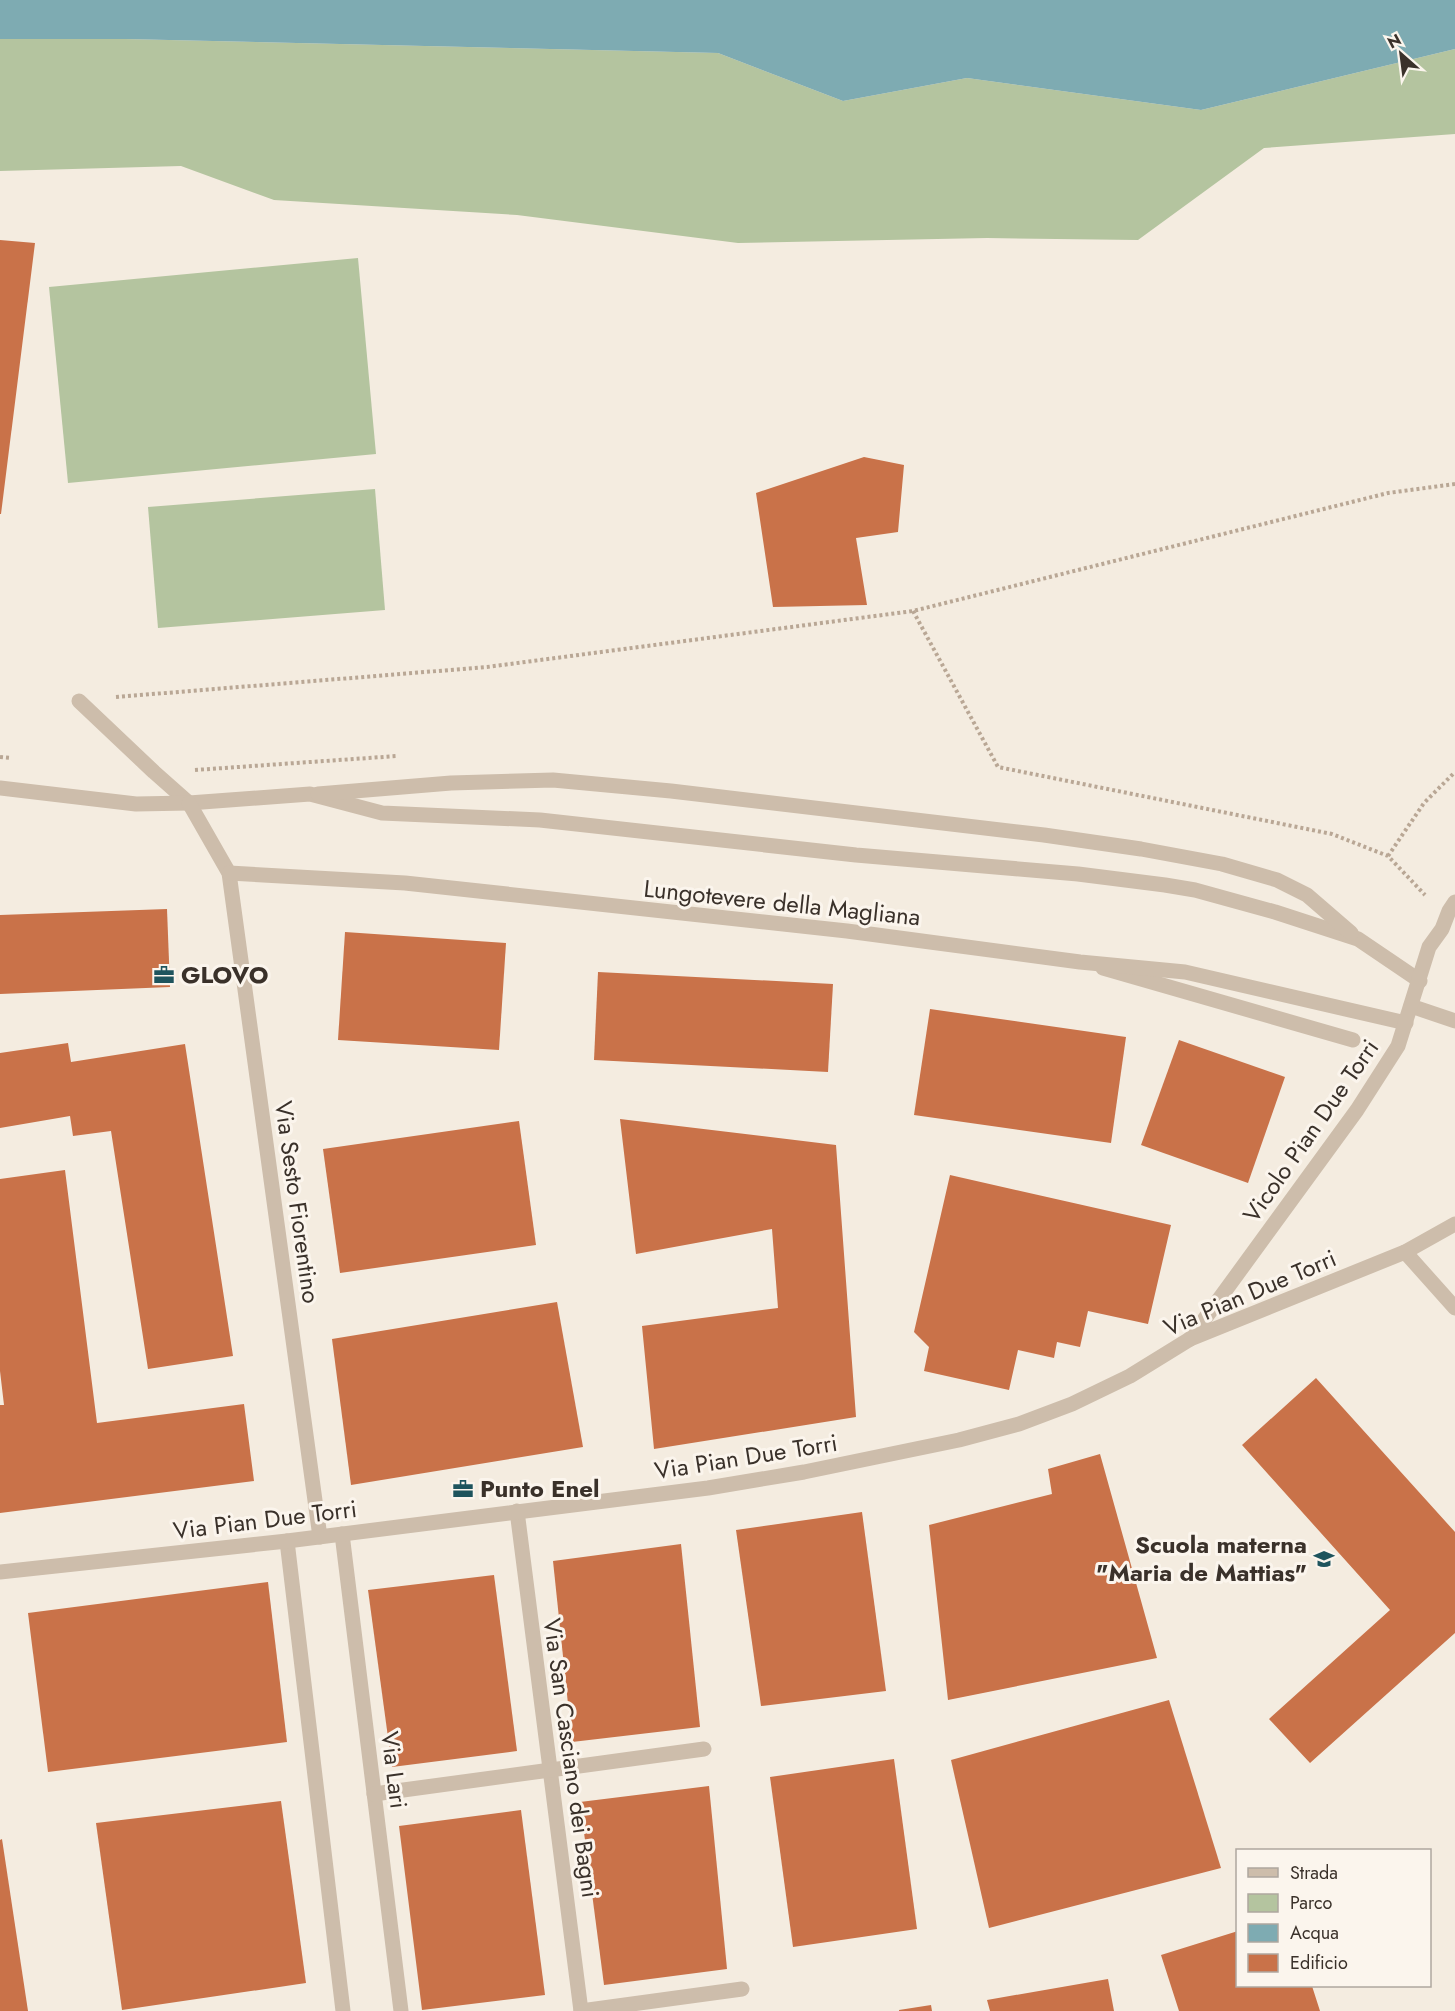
<svg xmlns="http://www.w3.org/2000/svg" width="1455" height="2011" viewBox="0 0 1455 2011" font-family="Jost,sans-serif">
	<style>
		.green { fill: #b4c49f }
		.water { fill: #7eabb2 }
		.building { fill: #c97249 }
		.lines { fill: none; stroke-linecap: round; stroke-linejoin: round }
		.path { stroke: #b9a795; stroke-width: 4; stroke-dasharray: 3 3; stroke-linecap: butt }
		.lane { stroke: #cdbdab; stroke-width: 15 }
		.street { stroke: #cdbdab; stroke-width: 15 }
		.labels { text-anchor: middle; stroke-width: 6; stroke-linejoin: round; paint-order: stroke }
		.street-label { font-size: 24px; fill: #3a312a; stroke: #fbf5ed }
		.poi-label { font-size: 24px; font-weight: bold; fill: #3a312a; stroke: #fbf5ed; text-anchor: start }
	</style>
	<rect width="100%" height="100%" fill="#f4ece0"/>
	<g class="green">
		<polygon points="0,39 125,39 718,53 843,101 967,78 1201,110 1455,49 1455,134 1264,148 1138,240 987,238 738,243 517,215 274,200 181,166 0,171"/>
		<polygon points="358,258 376,454 68,483 49,287"/>
		<polygon points="375,489 385,610 158,628 148,507"/>
	</g>
	<polygon class="water" points="0,0 1455,0 1455,49 1201,110 967,78 843,101 718,53 125,39 0,39"/>
	<g class="building">
		<polygon points="0,240 35,243 1,514 0,514"/>
		<polygon points="864,457 904,465 898,532 856,538 867,605 773,607 756,493"/>
		<polygon points="167,909 170,987 0,994 0,915"/>
		<polygon points="345,932 506,943 499,1050 338,1040"/>
		<polygon points="598,972 833,984 828,1072 594,1060"/>
		<polygon points="930,1009 1126,1037 1111,1143 914,1115"/>
		<polygon points="1179,1040 1285,1077 1248,1183 1141,1145"/>
		<polygon points="68,1043 71,1062 185,1044 233,1356 148,1369 111,1131 73,1136 70,1116 0,1128 0,1053"/>
		<polygon points="620,1119 836,1145 856,1417 654,1449 642,1326 778,1308 772,1229 636,1254"/>
		<polygon points="519,1121 536,1245 340,1273 323,1149"/>
		<polygon points="65,1170 97,1423 244,1404 254,1481 0,1513 0,1405 4,1405 0,1371 0,1179"/>
		<polygon points="950,1175 1171,1225 1148,1324 1088,1311 1080,1347 1057,1342 1054,1358 1018,1350 1009,1390 924,1371 929,1347 914,1332"/>
		<polygon points="557,1302 583,1447 351,1485 332,1339"/>
		<polygon points="1316,1378 1455,1532 1455,1633 1310,1763 1269,1719 1390,1610 1242,1445"/>
		<polygon points="1100,1454 1157,1658 948,1700 929,1525 1052,1494 1048,1469"/>
		<polygon points="862,1512 886,1691 761,1706 736,1530"/>
		<polygon points="681,1544 700,1727 572,1742 553,1561"/>
		<polygon points="494,1575 517,1751 392,1767 368,1590"/>
		<polygon points="268,1582 287,1742 48,1772 28,1613"/>
		<polygon points="1169,1700 1221,1868 989,1928 951,1760"/>
		<polygon points="894,1759 917,1929 793,1947 770,1777"/>
		<polygon points="709,1786 727,1969 604,1985 580,1802"/>
		<polygon points="281,1801 306,1983 122,2010 96,1823"/>
		<polygon points="521,1810 545,1995 422,2010 399,1826"/>
		<polygon points="2,1839 28,2011 0,2011 0,1840"/>
		<polygon points="1238,1931 1238,1986 1312,1986 1320,2011 1179,2011 1161,1955"/>
		<polygon points="1108,1979 1114,2011 990,2011 987,2000"/>
		<polygon points="931,2005 932,2011 899,2011 899,2010"/>
	</g>
	<g class="lines">
		<g class="path">
			<polyline points="913,611 998,767 1332,834 1388,856 1425,895"/>
			<polyline points="116,697 487,667 913,611 1388,493 1455,484"/>
			<polyline points="0,757 11,758"/>
			<polyline points="195,770 397,756"/>
			<polyline points="1388,856 1424,803 1455,772"/>
		</g>
		<g class="lane">
			<polyline points="79,701 154,772 189,803"/>
			<polyline points="1103,968 1353,1040"/>
		</g>
		<g class="street">
			<polyline points="0,788 136,804 189,803 310,794 382,813 540,820 856,855 1078,874 1165,885 1195,890 1275,912 1358,939 1420,981"/>
			<polyline points="318,794 451,783 553,780 671,791 1044,835 1141,849 1222,864 1277,880 1307,895 1351,933"/>
			<polyline points="189,803 229,873 320,1537"/>
			<polyline points="229,873 405,883 847,931 1080,962 1185,972 1406,1023"/>
			<polyline points="1411,1006 1455,1021"/>
			<polyline points="1405,1252 1455,1308"/>
			<polyline points="1190,1339 1357,1110 1398,1046 1429,947 1442,929 1449,911 1455,902"/>
			<polyline points="517,1511 581,2011"/>
			<polyline points="342,1534 401,2011"/>
			<polyline points="287,1541 343,2011"/>
			<polyline points="0,1572 287,1541 708,1488 804,1472 959,1440 1019,1424 1072,1404 1130,1376 1190,1339 1405,1252 1455,1224"/>
			<polyline points="374,1794 704,1749"/>
			<polyline points="581,2011 742,1989"/>
		</g>
	</g>
	<defs>
		<g id="office-bare" transform="scale(1.62)"><path d="M-6-3h4V-5.5h4V-3h4V5H-6ZM-1-4.5V-3h2v-1.5ZM-6 0V1H6V0Z" fill="#1e545d" stroke="#fbf5ed" stroke-width="2.5" paint-order="stroke"/></g>
		<g id="school-bare" transform="scale(1.62)"><path d="M0-5L7-2L0 1L-7-2ZM-4 1L0 2.5L4 1V4Q0 6-4 4Z" fill="#1e545d" stroke="#fbf5ed" stroke-width="2.5" paint-order="stroke"/></g>
	</defs>
	<g fill-rule="evenodd">
		<use href="#office-bare" x="164" y="975"/>
		<use href="#office-bare" x="463" y="1489"/>
		<use href="#school-bare" x="1324" y="1559"/>
	</g>
	<g class="labels">
		<g class="street-label">
			<text transform="translate(782 903) rotate(6)" y="8">Lungotevere della Magliana</text>
			<text transform="translate(1311 1131) rotate(-55)" y="8">Vicolo Pian Due Torri</text>
			<text transform="translate(297 1202) rotate(82)" y="8">Via Sesto Fiorentino</text>
			<text transform="translate(1250 1293) rotate(-23)" y="8">Via Pian Due Torri</text>
			<text transform="translate(746 1457) rotate(-9)" y="8">Via Pian Due Torri</text>
			<text transform="translate(265 1520) rotate(-7)" y="8">Via Pian Due Torri</text>
			<text transform="translate(571 1758) rotate(82)" y="8">Via San Casciano dei Bagni</text>
			<text transform="translate(394 1770) rotate(83)" y="8">Via Lari</text>
		</g>
		<g class="poi-label">
			<text x="181" y="983">GLOVO</text>
			<text x="480" y="1497">Punto Enel</text>
			<text x="1307" y="1553" text-anchor="end">Scuola materna<tspan x="1307" dy="28">"Maria de Mattias"</tspan></text>
		</g>
	</g>
	<rect x="1236" y="1849" width="195" height="138" fill="#fbf5ed" stroke="#aea79f" stroke-width="1.5"/>
	<rect x="1248" y="1868" width="30" height="9" fill="#cdbdab" stroke="#aea79f" stroke-width="1.5"/>
	<text x="1290" y="1879" font-size="18" fill="#3a312a">Strada</text>
	<rect x="1248" y="1894" width="30" height="18" fill="#b4c49f" stroke="#aea79f" stroke-width="1.5"/>
	<text x="1290" y="1909" font-size="18" fill="#3a312a">Parco</text>
	<rect x="1248" y="1924" width="30" height="18" fill="#7eabb2" stroke="#aea79f" stroke-width="1.5"/>
	<text x="1290" y="1939" font-size="18" fill="#3a312a">Acqua</text>
	<rect x="1248" y="1954" width="30" height="18" fill="#c97249" stroke="#aea79f" stroke-width="1.5"/>
	<text x="1290" y="1969" font-size="18" fill="#3a312a">Edificio</text>
	<g transform="translate(1401 54) rotate(332)" stroke="#fbf5ed" stroke-width="4.5" paint-order="stroke">
	<path d="M0-4.5L10 22L0 15L-10 22Z" fill="#3a312a"/>
	<text y="-9" font-size="16" font-weight="bold" text-anchor="middle" fill="#3a312a">N</text>
	</g>
</svg>
